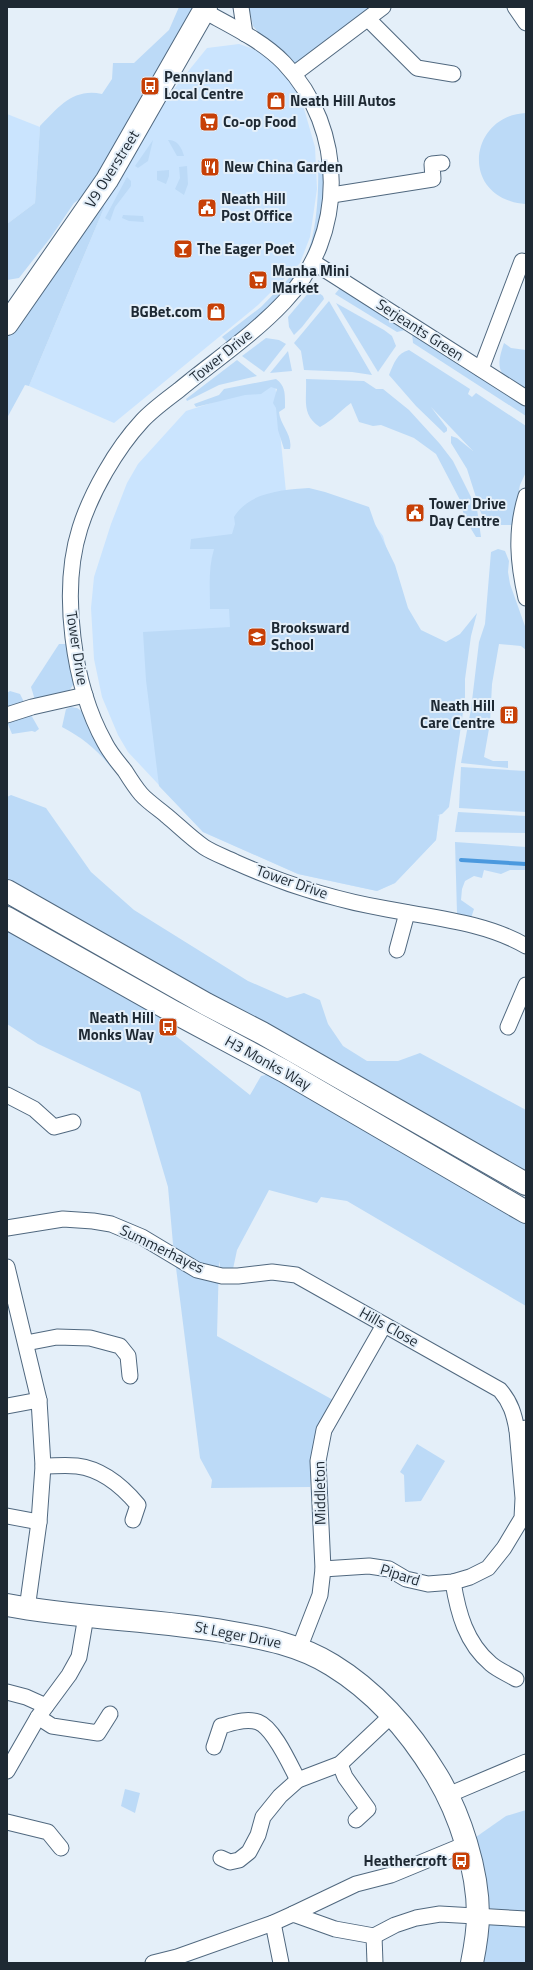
<svg xmlns="http://www.w3.org/2000/svg" width="533" height="1970" viewBox="0 0 533 1970" font-family="'Titillium Web',sans-serif">
	<style>
		.built { fill: #cae4fe }
		.green { fill: #bcdaf7 }
		.lines { fill: none; stroke-linecap: round; stroke-linejoin: round }
		.stream { stroke: #4b99de; stroke-width: 4 }
		.street-casing { stroke: #50687f; stroke-width: 17 }
		.secondary-casing { stroke: #50687f; stroke-width: 24 }
		.primary-casing { stroke: #50687f; stroke-width: 24 }
		.street { stroke: #fff; stroke-width: 15 }
		.secondary { stroke: #fff; stroke-width: 22 }
		.primary { stroke: #fff; stroke-width: 22 }
		.labels { text-anchor: middle; stroke-width: 4; stroke-linejoin: round; paint-order: stroke }
		.poi-label { font-size: 15px; font-weight: bold; fill: #1e2933; stroke: #e4eff9; text-anchor: start }
		.street-label { font-size: 15px; fill: #1e2933; stroke: #e4eff9 }
	</style>
	<rect width="100%" height="100%" fill="#e4eff9"/>
	<g class="built">
		<polygon points="239,44 281,59 294,74 315,147 317,189 310,237 300,263 258,305 114,423 29,386 104,208 102,190 127,147 207,48"/>
		<polygon points="7,114 40,127 35,203 7,224"/>
		<polygon points="275,383 286,492 368,516 383,536 405,615 458,690 436,840 395,883 377,891 298,874 203,832 128,752 118,735 102,697 94,659 91,608 94,577 111,524 127,483 138,464 186,411"/>
	</g>
	<g class="green">
		<path d="M179,7H196L107,180L74,203L51,237L19,278L7,280V224L35,203L40,126C59,107 73,88 102,94L112,79L113,63H134L169,30Z"/>
		<polygon points="249,7 383,7 294,74 253,26"/>
		<path d="M526,113V203L525,204C520,203 515,203 510,201C460,184 474,115 526,113Z"/>
		<polygon points="153,140 148,161 138,168 135,166"/>
		<path d="M168,140C177,139 182,148 184,156H177Z"/>
		<path d="M318,160L325,166V210L303,269L299,267C318,247 319,186 318,160Z"/>
		<polygon points="187,166 188,184 184,195 175,189 180,178 179,167"/>
		<polygon points="169,170 169,176 166,184 157,180 157,171"/>
		<polygon points="127,177 131,181 131,186 115,207 110,221 105,218"/>
		<polygon points="102,190 104,208 29,386 25,385 7,418 7,324"/>
		<polygon points="123,215 143,216 144,222 129,221 122,218"/>
		<polygon points="292,275 296,278 281,299 228,343 222,337 261,307"/>
		<polygon points="340,288 405,330 397,332 335,294"/>
		<polygon points="315,290 323,296 324,299 302,327 294,335 289,327 288,317 310,291"/>
		<polygon points="329,301 372,375 352,372 304,370 301,351 294,343"/>
		<polygon points="336,303 384,330 392,336 396,346 378,372"/>
		<polygon points="412,333 524,405 526,407 526,416 413,343"/>
		<polygon points="266,338 279,340 286,344 264,372 242,356"/>
		<path d="M504,343L511,348L526,350V389C500,376 494,372 504,343Z"/>
		<path d="M409,350L470,389L468,394L472,397L476,393L526,426V472L520,485L512,525H491L481,513L467,469L451,443V436L457,438L473,451L431,407L447,428V431L444,433L416,406L389,375C394,363 397,353 409,350Z"/>
		<polygon points="288,351 292,371 270,373"/>
		<polygon points="237,360 257,376 219,385 187,401 186,399"/>
		<path d="M276,379C286,386 285,395 285,408L279,412C280,425 293,435 290,449H284L278,430L276,408L273,403L277,389L271,387L261,394L245,395L196,407L194,404L219,395L224,389Z"/>
		<path d="M306,379L364,381L376,389H383L409,410L440,444L453,461L477,509L481,537H476L465,519L460,500L436,454L414,438L381,425L373,426L359,422L351,403C340,411 332,421 320,427C301,415 307,400 306,379Z"/>
		<path d="M309,488L325,492L369,507L375,524L395,565L408,608L421,630L446,642L460,634L477,613L471,636L465,679V699L449,807L442,814L437,815L439,816L436,840L395,883L377,891L298,874L203,832L159,786L146,680L143,632L230,627L229,609H210C210,588 208,569 214,549H190L191,539L232,534L235,524L234,517C249,492 282,490 309,488Z"/>
		<polygon points="498,549 505,551 509,561 508,572 510,584 526,629 526,650 521,646 499,644 492,684 490,723 484,757 493,761 508,761 508,768 461,763 471,709 479,642 485,624 491,552"/>
		<polygon points="59,644 67,644 75,682 69,691 35,700 31,687"/>
		<polygon points="10,691 20,694 24,702 7,707 7,693"/>
		<path d="M71,707L77,708L83,712L113,770C99,751 83,738 62,727L66,709Z"/>
		<polygon points="30,713 39,729 35,732 32,731 12,734 7,722"/>
		<polygon points="461,767 526,771 526,812 459,808"/>
		<polygon points="11,795 46,808 91,872 134,910 248,981 287,998 304,993 320,1000 328,1024 343,1046 367,1061 398,1061 420,1053 526,1110 526,1184 7,891 7,797"/>
		<polygon points="458,812 526,816 526,833 455,832"/>
		<polygon points="455,842 526,847 526,870 510,870 501,874 484,870 482,878 474,876 465,881 462,889 461,900 474,909 471,918 459,919 457,913"/>
		<polygon points="7,918 172,1011 167,1029 250,1095 261,1076 284,1071 526,1212 526,1306 347,1201 321,1197 317,1203 269,1190 237,1250 233,1269 222,1276 219,1261 217,1336 335,1401 314,1439 310,1487 211,1488 212,1480 200,1458 173,1244 168,1187 140,1092 38,1044 7,1024"/>
		<polygon points="417,1444 445,1461 421,1501 405,1502 404,1475 400,1472"/>
		<polygon points="125,1789 140,1793 135,1813 121,1806"/>
		<polygon points="526,1810 526,1963 472,1963 466,1844 506,1816"/>
	</g>
	<g class="lines">
		<polyline class="stream" points="461,860 526,864"/>
		<g class="street-casing">
			<g id="street">
				<polyline points="241,7 245,34"/>
				<polyline points="515,7 526,23"/>
				<path d="M204,11C231,26 263,41 284,63C347,129 347,236 284,302C253,335 214,361 179,390C166,400 152,410 142,421C116,449 91,493 80,528C60,591 73,686 105,743C110,753 118,762 125,771C130,779 135,787 141,794C148,802 159,809 167,816C179,826 191,838 204,847C213,853 225,857 235,862C284,884 335,900 387,909C433,918 485,922 526,946"/>
				<polyline points="368,19 417,68 453,74"/>
				<polyline points="294,74 383,7"/>
				<polyline points="332,195 433,179 432,164 442,163"/>
				<polyline points="313,262 526,398"/>
				<polyline points="481,369 522,261"/>
				<path d="M526,496C515,531 518,564 526,598"/>
				<polyline points="7,715 32,707 85,695"/>
				<polyline points="397,950 407,913"/>
				<polyline points="508,1027 526,985"/>
				<polyline points="7,1095 34,1109 54,1127 73,1122"/>
				<path d="M7,1228L63,1219L93,1221L111,1224L142,1237L197,1270L222,1276H238L272,1272L296,1275L500,1390C511,1403 514,1414 517,1430L526,1428"/>
				<polyline points="7,1267 39,1400 43,1466 39,1522 27,1609"/>
				<polyline points="26,1343 57,1337 90,1338 120,1346 128,1356 130,1376"/>
				<polyline points="7,1406 39,1400"/>
				<path d="M43,1466C54,1466 66,1465 77,1466C102,1469 123,1487 138,1505L133,1520"/>
				<polyline points="7,1516 39,1522"/>
				<polyline points="323,1569 369,1566 389,1569 406,1579 428,1584 453,1582 470,1577 488,1568 504,1548 522,1518 523,1498 517,1430"/>
				<path d="M453,1582C458,1613 466,1643 491,1664C498,1670 508,1674 516,1679"/>
				<polyline points="299,1649 320,1595 323,1569 318,1461 324,1430 384,1325"/>
				<polyline points="7,1692 26,1697 46,1706"/>
				<polyline points="38,1717 52,1726 98,1733 110,1714"/>
				<path d="M214,1747L221,1726C233,1723 246,1718 258,1722C274,1728 290,1765 298,1780"/>
				<polyline points="340,1764 345,1777 368,1809 356,1820"/>
				<polyline points="7,1771 38,1717 69,1675 79,1657 86,1616"/>
				<polyline points="448,1795 526,1762"/>
				<polyline points="7,1822 48,1832 61,1848"/>
				<polyline points="221,1858 230,1862 239,1860 249,1852 258,1835 263,1817 280,1796 298,1780 340,1764 393,1714"/>
				<polyline points="293,1914 356,1884 391,1875 466,1844"/>
				<polyline points="273,1923 293,1914 335,1929 374,1936 395,1925 416,1918 440,1914 526,1919"/>
				<polyline points="374,1936 375,1963"/>
				<polyline points="153,1963 177,1957 273,1923 281,1963"/>
			</g>
		</g>
		<g class="secondary-casing">
			<g id="secondary">
				<polyline points="7,324 107,180 206,7"/>
				<path d="M7,1605C80,1619 155,1619 228,1632C264,1638 300,1645 332,1665C376,1692 410,1731 437,1776C460,1814 478,1870 478,1915C478,1931 475,1948 472,1963"/>
			</g>
		</g>
		<g class="primary-casing">
			<g id="primary">
				<polyline points="7,891 206,1004 262,1033 526,1184"/>
				<polyline points="7,918 172,1011 284,1071 526,1212"/>
			</g>
		</g>
		<use href="#street" class="street"/>
		<use href="#secondary" class="secondary"/>
		<use href="#primary" class="primary"/>
	</g>
	<defs>
		<g id="bus-square" transform="scale(1)"><rect x="-9" y="-9" width="18" height="18" rx="4" fill="#c74007" stroke="#e4eff9"/><path d="M-5-6H5V4H4V6H2V4H-2V6H-4V4H-5ZM-3.5-4V0h7V-4ZM-3.5 1.2v1.5H-2V1.2ZM2 1.2v1.5H3.5V1.2Z" fill="#fff"/></g>
		<g id="shop-square" transform="scale(1)"><rect x="-9" y="-9" width="18" height="18" rx="4" fill="#c74007" stroke="#e4eff9"/><path d="M-5-2.5h2.3a2.7 3.5 0 0 1 5.4 0H5L5.5 6h-11ZM-1.5-2.5h3a1.5 2.3 0 0 0-3 0Z" fill="#fff"/></g>
		<g id="supermarket-square" transform="scale(1)"><rect x="-9" y="-9" width="18" height="18" rx="4" fill="#c74007" stroke="#e4eff9"/><path d="M-6-5.5h2.5l.6 2H6L4.5 2H-2.5L-4.4-4H-6ZM-1.5 3.2a1.3 1.3 0 1 0 .1 0ZM3 3.2a1.3 1.3 0 1 0 .1 0Z" fill="#fff"/></g>
		<g id="restaurant-square" transform="scale(1)"><rect x="-9" y="-9" width="18" height="18" rx="4" fill="#c74007" stroke="#e4eff9"/><path d="M-5-6h1v4h1v-4h1v4h1v-4h1v5L-1.5 .5V6h-2V.5L-5-1ZM5-6V6H3V1.5H1.5Q1.5-4 5-6Z" fill="#fff"/></g>
		<g id="civic-square" transform="scale(1)"><rect x="-9" y="-9" width="18" height="18" rx="4" fill="#c74007" stroke="#e4eff9"/><path d="M-.6-6.5H3V-4.5H.6V-3L4-1V1h2V6H-6V1h2V-1L-.6-3ZM-1.2 2.5V6h2.4V2.5Z" fill="#fff"/></g>
		<g id="bar-square" transform="scale(1)"><rect x="-9" y="-9" width="18" height="18" rx="4" fill="#c74007" stroke="#e4eff9"/><path d="M-6-5H6L.8 .8V4.5H3.5V6h-7V4.5H-.8V.8Z" fill="#fff"/></g>
		<g id="school-square" transform="scale(1)"><rect x="-9" y="-9" width="18" height="18" rx="4" fill="#c74007" stroke="#e4eff9"/><path d="M0-5L7-2L0 1L-7-2ZM-4 1L0 2.5L4 1V4Q0 6-4 4Z" fill="#fff"/></g>
		<g id="building-square" transform="scale(1)"><rect x="-9" y="-9" width="18" height="18" rx="4" fill="#c74007" stroke="#e4eff9"/><path d="M-4-6H4V6H1V3H-1V6H-4ZM-2.5-4.3h1.7v1.8h-1.7ZM.8-4.3h1.7v1.8H.8ZM-2.5-1h1.7V.8h-1.7ZM.8-1h1.7V.8H.8Z" fill="#fff"/></g>
	</defs>
	<g fill-rule="evenodd">
		<use href="#bus-square" x="150" y="86"/>
		<use href="#shop-square" x="276" y="101"/>
		<use href="#supermarket-square" x="209" y="122"/>
		<use href="#restaurant-square" x="210" y="167"/>
		<use href="#civic-square" x="207" y="208"/>
		<use href="#bar-square" x="183" y="249"/>
		<use href="#supermarket-square" x="258" y="280"/>
		<use href="#shop-square" x="216" y="312"/>
		<use href="#civic-square" x="415" y="513"/>
		<use href="#school-square" x="257" y="637"/>
		<use href="#building-square" x="509" y="715"/>
		<use href="#bus-square" x="168" y="1027"/>
		<use href="#bus-square" x="461" y="1861"/>
	</g>
	<g class="labels">
		<g class="poi-label">
			<text x="164" y="82">Pennyland<tspan x="164" dy="17">Local Centre</tspan></text>
			<text x="290" y="106">Neath Hill Autos</text>
			<text x="223" y="127">Co-op Food</text>
			<text x="224" y="172">New China Garden</text>
			<text x="221" y="204">Neath Hill<tspan x="221" dy="17">Post Office</tspan></text>
			<text x="197" y="254">The Eager Poet</text>
			<text x="272" y="276">Manha Mini<tspan x="272" dy="17">Market</tspan></text>
			<text x="202" y="317" text-anchor="end">BGBet.com</text>
			<text x="429" y="509">Tower Drive<tspan x="429" dy="17">Day Centre</tspan></text>
			<text x="271" y="633">Brooksward<tspan x="271" dy="17">School</tspan></text>
			<text x="495" y="711" text-anchor="end">Neath Hill<tspan x="495" dy="17">Care Centre</tspan></text>
			<text x="154" y="1023" text-anchor="end">Neath Hill<tspan x="154" dy="17">Monks Way</tspan></text>
			<text x="447" y="1866" text-anchor="end">Heathercroft</text>
		</g>
		<g class="street-label">
			<text transform="translate(112 169) rotate(-58)" y="5">V9 Overstreet</text>
			<text transform="translate(420 330) rotate(33)" y="5">Serjeants Green</text>
			<text transform="translate(221 356) rotate(-39)" y="5">Tower Drive</text>
			<text transform="translate(77 648) rotate(81)" y="5">Tower Drive</text>
			<text transform="translate(292 882) rotate(19)" y="5">Tower Drive</text>
			<text transform="translate(268 1063) rotate(29)" y="5">H3 Monks Way</text>
			<text transform="translate(162 1249) rotate(26)" y="5">Summerhayes</text>
			<text transform="translate(389 1327) rotate(29)" y="5">Hills Close</text>
			<text transform="translate(320 1493) rotate(-91)" y="5">Middleton</text>
			<text transform="translate(400 1575) rotate(18)" y="5">Pipard</text>
			<text transform="translate(238 1635) rotate(11)" y="5">St Leger Drive</text>
		</g>
	</g>
	<rect width="533" height="1970" fill="none" stroke="#1e2933" stroke-width="16"/>
</svg>
